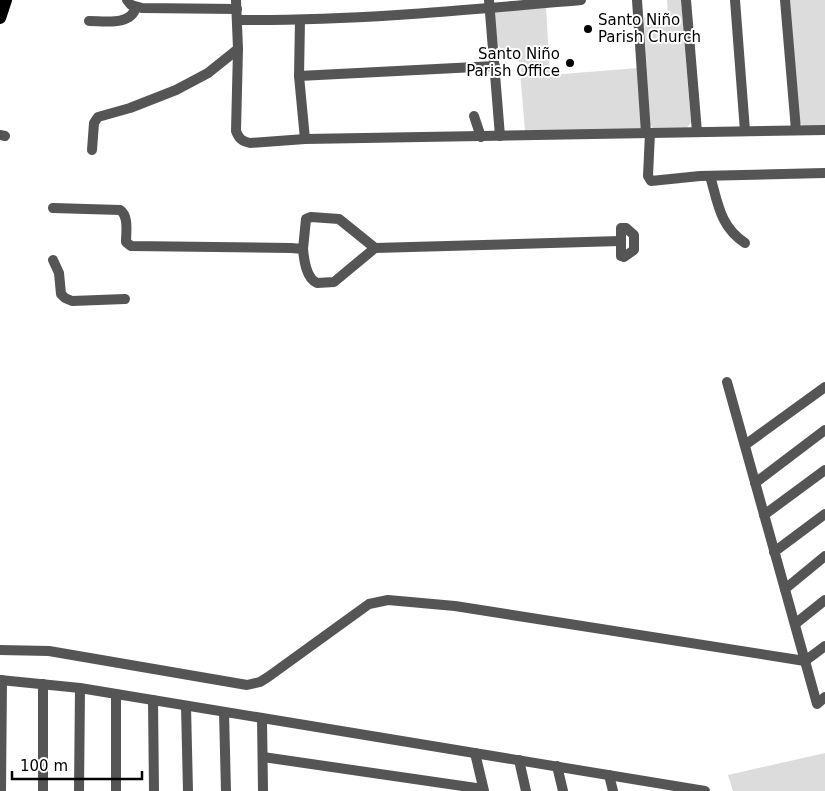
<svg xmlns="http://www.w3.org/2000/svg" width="825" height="791" viewBox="0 0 825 791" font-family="'DejaVu Sans',sans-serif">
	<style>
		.green { fill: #dcdcdc }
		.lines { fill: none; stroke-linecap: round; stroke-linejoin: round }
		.minor { stroke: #555; stroke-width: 10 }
		.major { stroke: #000; stroke-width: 12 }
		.poi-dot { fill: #000; stroke: #fff; stroke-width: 2 }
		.labels { text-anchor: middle; stroke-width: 4; stroke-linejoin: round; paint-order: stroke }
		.poi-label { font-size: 15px; fill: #000; stroke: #fff; text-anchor: start }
	</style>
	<rect width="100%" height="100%" fill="#fff"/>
	<g class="green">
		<polygon points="667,0 681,0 691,122 686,129 654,130 650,124 644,18 668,16"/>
		<polygon points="789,0 825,0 825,126 804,126 800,123"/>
		<polygon points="546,7 550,75 638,68 642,126 640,129 525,131 518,48 502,49 498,46 494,15 495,12"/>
		<polygon points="825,753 825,791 733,791 728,775"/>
	</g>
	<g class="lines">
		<g class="minor">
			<polyline points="127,0 131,5 142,8 237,9"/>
			<path d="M236,0L238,49L236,131C239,139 242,141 250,143L305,139L825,130"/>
			<polyline points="489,0 500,136"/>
			<polyline points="637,0 646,133"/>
			<polyline points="686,0 697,132"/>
			<polyline points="735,0 745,131"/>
			<polyline points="785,0 796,130"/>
			<path d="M237,20C352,21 467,10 581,0"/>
			<polyline points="300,20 299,76 305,139"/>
			<path d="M89,21C105,21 131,26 136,7"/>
			<polyline points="299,76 495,66"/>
			<polyline points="474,116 481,137"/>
			<polyline points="650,133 648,176 651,181 700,176 825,173"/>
			<polyline points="0,135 5,136"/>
			<polyline points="92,150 94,123 98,117 130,108 176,90 208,73 238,49"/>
			<path d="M710,176C718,203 720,227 745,243"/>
			<path d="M53,208L120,210C129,216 126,232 126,242L131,246L291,248L303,249C304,260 306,278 317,283L334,282L375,248L620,241"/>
			<polygon points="621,228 626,228 634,235 634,250 624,257 621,256"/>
			<polyline points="303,249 306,219 311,217 339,219 375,248"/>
			<polyline points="53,260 59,273 61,294 65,298 72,301 125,299"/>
			<polyline points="727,382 817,704 825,697"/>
			<polyline points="745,445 825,387"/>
			<polyline points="755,483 825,430"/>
			<polyline points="764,515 825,470"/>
			<polyline points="774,552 825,514"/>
			<polyline points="785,589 825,556"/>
			<polyline points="795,624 825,600"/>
			<polyline points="0,650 49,651 247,685 260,682 268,677 369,604 388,600 455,606 805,661 825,646"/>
			<polyline points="0,680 80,688 705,791"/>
			<polyline points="116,694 116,791"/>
			<polyline points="153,700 154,791"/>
			<polyline points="186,706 188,791"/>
			<polyline points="224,712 226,791"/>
			<polyline points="262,718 263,791"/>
			<polyline points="475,753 484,791"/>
			<polyline points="263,757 483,789"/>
			<polyline points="519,760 526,791"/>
			<polyline points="557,766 563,791"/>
			<polyline points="609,775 613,791"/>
			<polyline points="1,791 2,680"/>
			<polyline points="43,791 43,684"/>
			<polyline points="79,791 80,688"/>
		</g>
		<polyline class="major" points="0,18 6,0"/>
	</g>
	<g class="poi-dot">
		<circle cx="588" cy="29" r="5"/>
		<circle cx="570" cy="63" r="5"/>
	</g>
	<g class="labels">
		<g class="poi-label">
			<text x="598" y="25">Santo Niño<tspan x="598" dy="17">Parish Church</tspan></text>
			<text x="560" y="59" text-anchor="end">Santo Niño<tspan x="560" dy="17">Parish Office</tspan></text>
		</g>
	</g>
	<path d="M12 771v8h130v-8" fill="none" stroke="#000000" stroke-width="2.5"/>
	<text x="20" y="771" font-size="15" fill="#000000" stroke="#ffffff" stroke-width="4" paint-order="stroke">100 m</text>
</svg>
